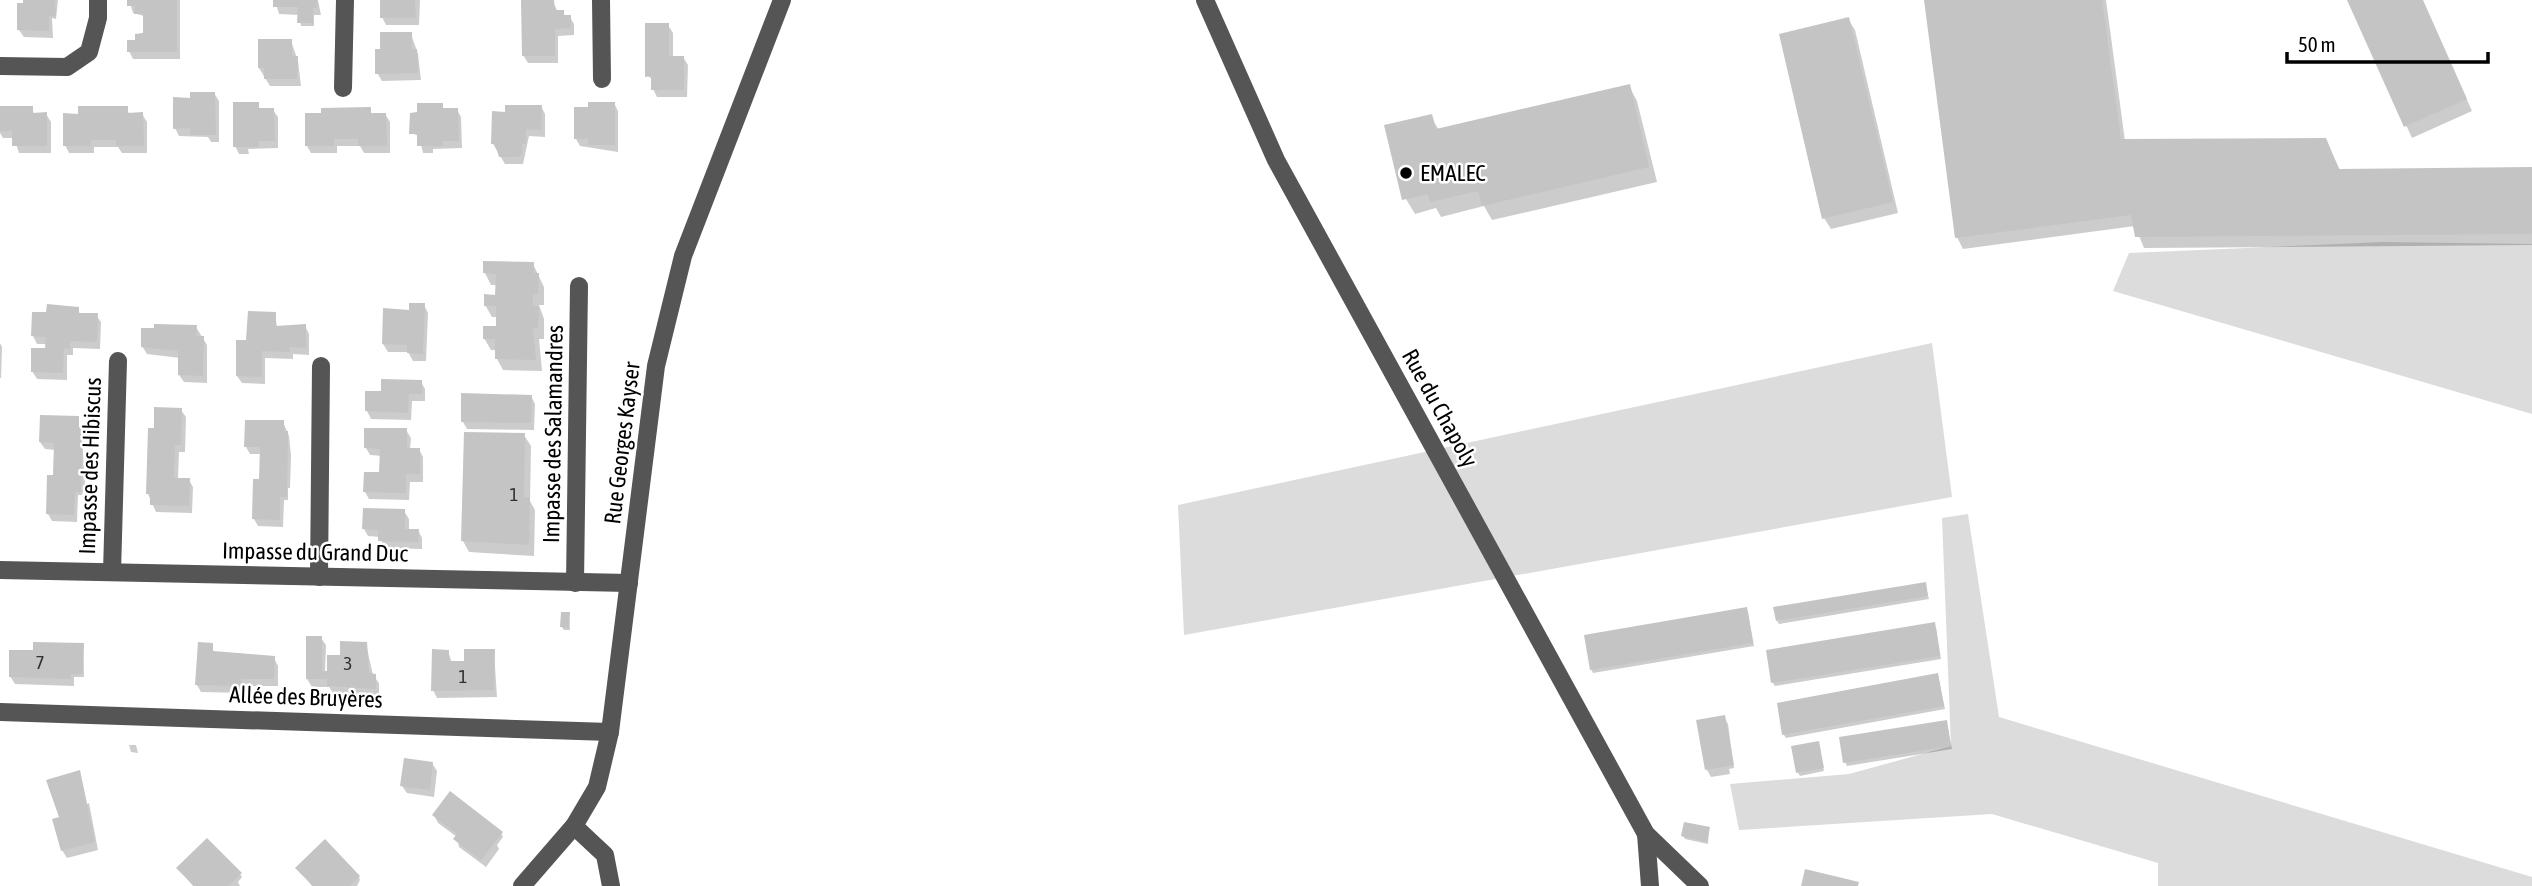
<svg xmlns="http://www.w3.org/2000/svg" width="2532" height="886" viewBox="0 0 2532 886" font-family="'Asap Condensed',sans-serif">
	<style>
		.green { fill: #dcdcdc }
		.shadow { fill: #0003 }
		.building { fill: #c4c4c4 }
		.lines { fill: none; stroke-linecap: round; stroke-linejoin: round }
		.minor { stroke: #555; stroke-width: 18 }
		.poi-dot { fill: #000; stroke: #fff; stroke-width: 2.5 }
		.labels { text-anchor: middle; stroke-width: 5; stroke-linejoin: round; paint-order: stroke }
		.number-label { font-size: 19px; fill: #313131 }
		.poi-label { font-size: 23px; fill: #000; stroke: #fff; text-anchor: start }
		.street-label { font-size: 23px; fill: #000; stroke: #fff }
	</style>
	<rect width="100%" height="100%" fill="#fff"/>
	<g class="green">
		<polygon points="2384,242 2532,244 2532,414 2113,291 2129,253"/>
		<polygon points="1932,343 1952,497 1184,635 1178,505"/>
		<polygon points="1968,514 1999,717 2532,877 2532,886 2158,886 2158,863 1992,814 1739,830 1730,784 1849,774 1951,746 1942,518"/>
	</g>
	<g class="shadow">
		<polygon points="25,0 58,0 56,19 52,18 53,38 24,37 19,30"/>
		<polygon points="129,0 180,0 180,59 133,59 129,51 145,35 144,16 133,13"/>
		<polygon points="275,0 318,0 321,15 314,15 314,26 301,26 299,15 279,14"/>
		<polygon points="381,0 420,0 419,25 386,25 382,17"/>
		<polygon points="1926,0 2106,0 2125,141 2325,140 2340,170 2532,168 2532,245 2144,248 2135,226 1963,249 1957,237"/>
		<polygon points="2349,0 2422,0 2472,111 2412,138"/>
		<polygon points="553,2 558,12 570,17 574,24 574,35 558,36 558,63 528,63 523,55"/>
		<polygon points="1848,19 1855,30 1898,213 1831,229 1824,218"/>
		<polygon points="668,25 673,33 673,57 683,57 688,65 687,97 657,97 653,89 653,79 647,76"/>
		<polygon points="411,34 418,54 421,80 382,81 377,73 382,55"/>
		<polygon points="291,41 298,61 301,86 270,86 259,68"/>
		<polygon points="1629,86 1637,101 1657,182 1492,220 1484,206 1441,217 1436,208 1415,214 1406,199 1432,119 1439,130"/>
		<polygon points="214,93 219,101 219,142 211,142 208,137 179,136 175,128"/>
		<polygon points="614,103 618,111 618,152 580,146 576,139"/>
		<polygon points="258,104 260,110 273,110 278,117 278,148 248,149 249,154 239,154 235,146"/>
		<polygon points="442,105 444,110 457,110 461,117 462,148 433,149 433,153 423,153 419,136 411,133"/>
		<polygon points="541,106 545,114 545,137 529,136 523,164 505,164 493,144"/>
		<polygon points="0,108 32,108 34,114 46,114 51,122 51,153 19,153 14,138 3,138 0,133"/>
		<polygon points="127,108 129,114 142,114 147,122 147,153 122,153 118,147 94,147 94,153 69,153 65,145 80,115"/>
		<polygon points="370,109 372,115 385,114 390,122 390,153 364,153 360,146 337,146 337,153 311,153 307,146"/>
		<polygon points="533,264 544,287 544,305 539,305 544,319 544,339 539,339 542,371 503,370 497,359 497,350 491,350 484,338 497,328 498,317 492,317 485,305 497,297 497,285 491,285 485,273"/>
		<polygon points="424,305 428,313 426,361 413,361 408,352 388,352 383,344 411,312"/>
		<polygon points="78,308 80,315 96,315 101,322 100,349 73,348 73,355 67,355 67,380 37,379 32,371 47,350 47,344 37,344 33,336"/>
		<polygon points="275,314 277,327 305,326 309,334 309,355 293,354 293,359 265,358 265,384 242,383 237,376 247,341"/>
		<polygon points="196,327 207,345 207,383 184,382 179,375 180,358 147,354 142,346"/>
		<polygon points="0,343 2,347 1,378 0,378"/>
		<polygon points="421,382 425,389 425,401 412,401 411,420 371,419 367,411 383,393"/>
		<polygon points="531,396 535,404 534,430 467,429 463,422"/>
		<polygon points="181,410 186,417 185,452 179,452 178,479 189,480 193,487 192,513 156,512 148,494 155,429"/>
		<polygon points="283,422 289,436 291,456 290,488 288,488 288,500 284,500 283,527 258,526 254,519 261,481 261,454 250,454 246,447"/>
		<polygon points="81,423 85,483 82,495 78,495 77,522 52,521 48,514 55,477 56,450 45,449 40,442 81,428"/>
		<polygon points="406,430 411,438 410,449 419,449 423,457 423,482 410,482 409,500 369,499 365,492 381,474 382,456 370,455 366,448"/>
		<polygon points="524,435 531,446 530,501 535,510 534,556 469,552 463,541"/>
		<polygon points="404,511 409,519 409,530 418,530 422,538 422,549 384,548 380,537 368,536 364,529"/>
		<polygon points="1925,584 1929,599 1779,624 1777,621"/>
		<polygon points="1748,612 1754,646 1593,673 1591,669"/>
		<polygon points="569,614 570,630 564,630 562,627"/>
		<polygon points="1936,627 1941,659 1775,686 1773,683 1768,651"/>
		<polygon points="308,638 321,638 326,645 325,673 343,657 366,644 373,675 379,683 379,696 333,693 329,687 312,687 307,679"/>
		<polygon points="83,645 84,677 74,677 74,686 15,684 10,676 35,652"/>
		<polygon points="212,645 214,654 241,653 243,656 274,658 278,666 278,686 245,686 244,693 201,692 197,685"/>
		<polygon points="448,651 452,663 465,663 494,651 497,697 437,698 433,690"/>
		<polygon points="1938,675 1945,709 1786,738 1784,735 1779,704"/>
		<polygon points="1724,717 1728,724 1734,768 1729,769 1730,774 1711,777 1707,770"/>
		<polygon points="1947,725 1952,749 1847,766 1845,762"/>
		<polygon points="1818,743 1824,771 1800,776 1798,773"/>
		<polygon points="129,745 136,745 138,753 131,752"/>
		<polygon points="432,763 437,771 434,797 407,793 402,786"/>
		<polygon points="89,803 98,850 67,858 62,850 61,819"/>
		<polygon points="434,815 501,833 503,837 497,845 499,849 486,867 459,847 457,837 438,823"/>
		<polygon points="1709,829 1708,844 1685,839 1683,836"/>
		<polygon points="178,868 240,874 242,877 238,882 240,886 193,886"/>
		<polygon points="298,868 359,877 360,880 357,886 312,886"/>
	</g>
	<g class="building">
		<polygon points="23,0 55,0 56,16 49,16 49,31 17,30 17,3 23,3"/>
		<polygon points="127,0 177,0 177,52 127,52 127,40 135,40 135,34 143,33 143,14 134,14 135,6 127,6"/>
		<polygon points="273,0 317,0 317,8 313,8 313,23 297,23 298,7 273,7"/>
		<polygon points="380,0 415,0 416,18 380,18"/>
		<polygon points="521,0 554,0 555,10 564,10 564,15 571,15 571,28 555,29 555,56 522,56"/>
		<polygon points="1924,0 2102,0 2121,139 2326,138 2339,169 2532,167 2532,234 2135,237 2131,215 1955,238"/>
		<polygon points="2347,0 2423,0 2467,99 2404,127"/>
		<polygon points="1849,17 1893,202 1822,219 1779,34"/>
		<polygon points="645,23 669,23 669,56 684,56 684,90 651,90 651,76 645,77"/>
		<polygon points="380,32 412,32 412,49 417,49 418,73 375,74 375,49 380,49"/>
		<polygon points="258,39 292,39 292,56 298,56 297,79 264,79 264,68 258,68"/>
		<polygon points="1630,84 1649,167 1482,206 1478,191 1430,202 1428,194 1402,200 1384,125 1432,114 1436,129"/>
		<polygon points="190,92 215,92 216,135 190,135 190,128 173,129 173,97 190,98"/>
		<polygon points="233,102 259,102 259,108 274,108 275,141 259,141 259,147 233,147"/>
		<polygon points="588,102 615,102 615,145 588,145 588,139 574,139 574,107 588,107"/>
		<polygon points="417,103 443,103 443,108 458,108 459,141 443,141 443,146 417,146 417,134 409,134 410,113 417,112"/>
		<polygon points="505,105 542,105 541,130 526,129 526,144 522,144 522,153 519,157 499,157 495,144 491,144 492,111 505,112"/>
		<polygon points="0,106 33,106 33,113 47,112 47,146 12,146 12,131 0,131"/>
		<polygon points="78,106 128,106 128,113 143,112 144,146 116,146 116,140 91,140 91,146 63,146 63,113 78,114"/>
		<polygon points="371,107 371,113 386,113 387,146 358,146 358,139 334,139 334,146 305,146 305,113 321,113 321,108"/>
		<polygon points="483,261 534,262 534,273 539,273 538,294 533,294 533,306 539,306 538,328 533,328 536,360 495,359 495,339 483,339 483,326 496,326 496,306 484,306 484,294 495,295 496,274 483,273"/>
		<polygon points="409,303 425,303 423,354 407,353 407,345 382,344 383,308 409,310"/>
		<polygon points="47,304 79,307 79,313 98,313 97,342 70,341 70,349 64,348 63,373 31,372 31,348 45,348 46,337 31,336 32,312 46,312"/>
		<polygon points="248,311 276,312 276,326 306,324 306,348 290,347 290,352 262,351 262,377 236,376 236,340 246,340"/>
		<polygon points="154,324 197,325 196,336 204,336 203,376 178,375 178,351 141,347 141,328 154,328"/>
		<polygon points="381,379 422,380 422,394 409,394 408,413 365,411 365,391 381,391"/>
		<polygon points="461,393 532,395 531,423 461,422"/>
		<polygon points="154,407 182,408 181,445 175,445 174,478 190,478 189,506 150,505 150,494 146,494 148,428 154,428"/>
		<polygon points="40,415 79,416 79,427 83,427 81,492 75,492 74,515 46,514 47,475 53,475 54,443 39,442"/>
		<polygon points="245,420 284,420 284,431 288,431 287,497 280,497 280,520 252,519 253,479 259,479 260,447 244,447"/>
		<polygon points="364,428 407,428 407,448 420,448 420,474 406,474 406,493 363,492 364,472 379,472 380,449 364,448"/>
		<polygon points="464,432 525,433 524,497 530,497 529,545 461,541"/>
		<polygon points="363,508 405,509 405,529 419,529 418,542 378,541 378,530 362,529"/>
		<polygon points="1926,582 1928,596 1776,621 1773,607"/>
		<polygon points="1747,607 1753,643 1590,670 1584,635"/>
		<polygon points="561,612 570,612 569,628 560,627"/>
		<polygon points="1935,622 1940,656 1771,683 1766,650"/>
		<polygon points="306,636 322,636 322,671 327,671 327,655 340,655 340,641 367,642 369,673 376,674 376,689 327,686 327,679 306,679"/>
		<polygon points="33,642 84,643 83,674 71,674 71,679 9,677 9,650 33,650"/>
		<polygon points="198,642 213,643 213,651 275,656 274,679 241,679 241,686 195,685"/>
		<polygon points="432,649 449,650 449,661 464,661 464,649 495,649 494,690 431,691"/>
		<polygon points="1938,673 1944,706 1782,735 1777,703"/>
		<polygon points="1725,715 1734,765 1705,770 1696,720"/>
		<polygon points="1947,720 1951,746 1843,763 1839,737"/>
		<polygon points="1819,741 1824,768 1796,773 1791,746"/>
		<polygon points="404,758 433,762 430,790 400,786"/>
		<polygon points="80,770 95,842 61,851 52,819 59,817 46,780"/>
		<polygon points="450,791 503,832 481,860 453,839 457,834 432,815"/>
		<polygon points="1684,822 1710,827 1707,842 1681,836"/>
		<polygon points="207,838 242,873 228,886 194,886 176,868"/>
		<polygon points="325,839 360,876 350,886 313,886 295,868"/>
		<polygon points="1805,869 1859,882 1858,886 1801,886"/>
	</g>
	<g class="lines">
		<g class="minor">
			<polyline points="601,0 602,79"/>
			<polyline points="1205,0 1276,160 1646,834 1700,886"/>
			<polyline points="0,66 67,67 89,52 98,18 98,0"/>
			<polyline points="343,88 345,0"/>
			<polyline points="0,570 629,583"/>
			<polyline points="112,572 118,361"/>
			<polyline points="319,577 321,366"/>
			<polyline points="575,583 579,286"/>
			<polyline points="0,712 610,732"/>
			<polyline points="574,826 605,855 611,886"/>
			<polyline points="1646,834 1650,886"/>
			<polyline points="522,886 574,826 597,787 610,732 656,366 683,256 782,0"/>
		</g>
	</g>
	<circle class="poi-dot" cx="1406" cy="173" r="7"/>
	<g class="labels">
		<g class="number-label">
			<text x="514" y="501">1</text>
			<text x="40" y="669">7</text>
			<text x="348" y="670">3</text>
			<text x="463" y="683">1</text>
		</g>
		<g class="poi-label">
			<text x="1420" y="181">EMALEC</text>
		</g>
		<g class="street-label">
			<text transform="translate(1440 408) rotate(61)" y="8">Rue du Chapoly</text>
			<text transform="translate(553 434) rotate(-89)" y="8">Impasse des Salamandres</text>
			<text transform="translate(622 443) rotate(-83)" y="8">Rue Georges Kayser</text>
			<text transform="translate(90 466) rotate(-88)" y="8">Impasse des Hibiscus</text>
			<text transform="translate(315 552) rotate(1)" y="8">Impasse du Grand Duc</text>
			<text transform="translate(306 697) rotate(2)" y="8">Allée des Bruyères</text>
		</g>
	</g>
	<path d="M2287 52v10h201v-10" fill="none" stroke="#000000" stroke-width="3.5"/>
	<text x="2298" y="52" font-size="21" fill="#000000" stroke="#ffffff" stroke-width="5" paint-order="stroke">50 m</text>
</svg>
